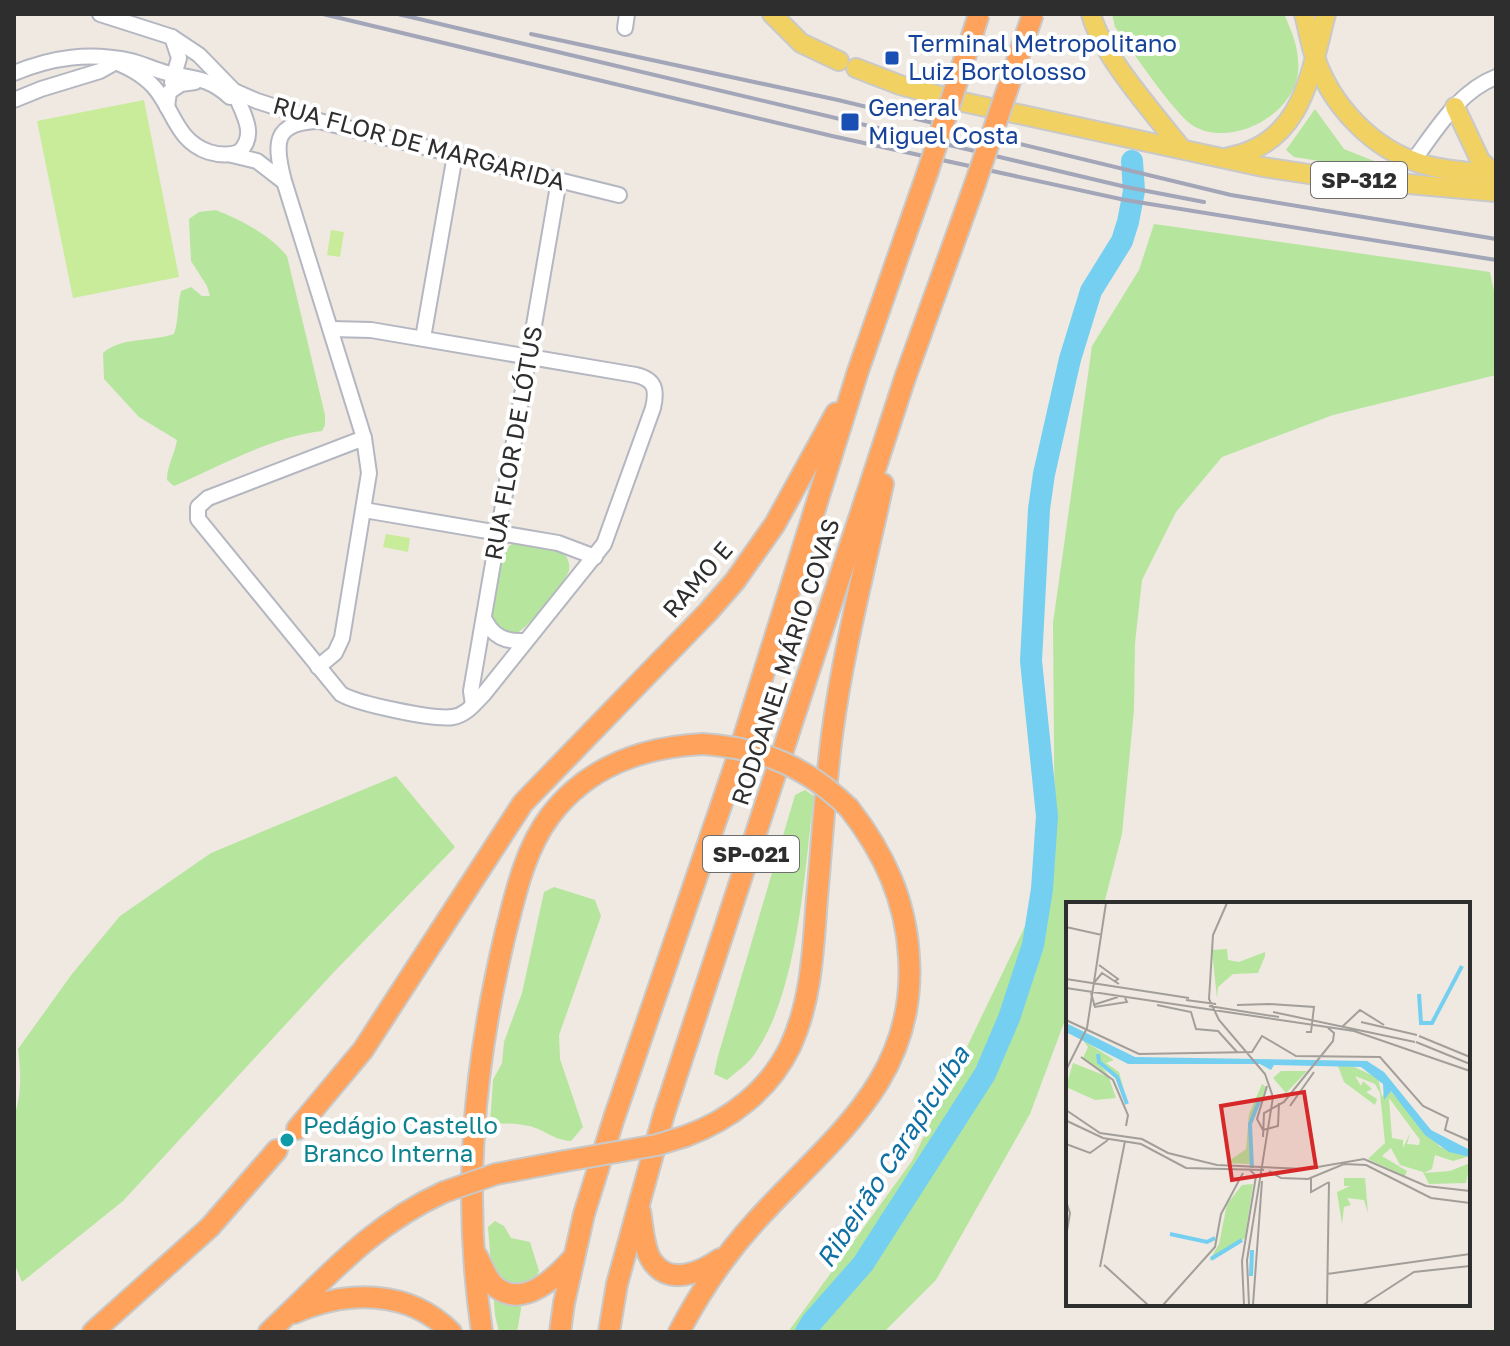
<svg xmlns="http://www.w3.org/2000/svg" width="1510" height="1346" viewBox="0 0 1510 1346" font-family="'Golos Text',sans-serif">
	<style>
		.green { fill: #b6e59e }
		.pitch { fill: #c9ec9a }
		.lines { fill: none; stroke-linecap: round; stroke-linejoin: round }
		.river { stroke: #75cff0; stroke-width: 22 }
		.minor-casing { stroke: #b4b7c1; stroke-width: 18 }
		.major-casing { stroke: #c9c9c9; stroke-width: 22 }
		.highway-casing { stroke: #c9c9c9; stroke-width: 24 }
		.minor { stroke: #fff; stroke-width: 14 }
		.major { stroke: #f2d163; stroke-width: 18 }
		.highway { stroke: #ffa35c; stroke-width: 20 }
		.rail { stroke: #a3a6b8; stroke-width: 4 }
		.highway-bridge-casing { stroke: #c9c9c9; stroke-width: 24; stroke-linecap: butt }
		.highway-bridge { stroke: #ffa35c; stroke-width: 20 }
		.transit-dot { fill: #1a4fb4; stroke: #fff; stroke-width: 3 }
		.culture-dot { fill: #0f9aa8; stroke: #fff; stroke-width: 3 }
		.labels { text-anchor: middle; stroke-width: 8; stroke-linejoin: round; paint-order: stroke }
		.shield { fill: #fff; stroke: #6d6d6d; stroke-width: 2 }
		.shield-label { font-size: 22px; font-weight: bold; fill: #2e2e2e }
		.transit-label { font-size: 24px; fill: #164399; stroke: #fff; text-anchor: start }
		.street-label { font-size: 24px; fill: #2e2e2e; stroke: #fff }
		.culture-label { font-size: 24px; fill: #0d838f; stroke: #fff; text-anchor: start }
		.water-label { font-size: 26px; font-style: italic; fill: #0d6fa3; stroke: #fff }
		.inset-river { fill: none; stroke: #75cff0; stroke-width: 4 }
		.inset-road { fill: none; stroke: #a29e99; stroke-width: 2 }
		.view { fill: #d62828; fill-opacity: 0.15; stroke: #d62828; stroke-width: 4 }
		.inset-edge { fill: none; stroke: #2e2e2e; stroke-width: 4 }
	</style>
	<rect width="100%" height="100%" fill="#efe9e1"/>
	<g class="green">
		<path d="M1112,14H1284C1293,34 1300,51 1298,73C1293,116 1229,149 1192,125C1171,110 1132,50 1115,27Z"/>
		<polygon points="1315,109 1344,149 1409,175 1294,157 1286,150"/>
		<path d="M216,210C241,220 270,235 287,256L325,415V425L322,431C268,438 223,465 174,486L167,480C167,465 175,454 177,440L139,417L104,379L103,353C120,337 151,342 174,334C179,319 177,306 181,291L191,287L202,296H210L207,286L191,261L189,219L199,212Z"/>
		<polygon points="1154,224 1490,272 1496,301 1496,375 1333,415 1222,457 1176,512 1142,580 1135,643 1134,710 1122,834 1104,904 1068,904 1068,1012 1030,1114 936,1280 884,1332 788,1332 912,1161 1055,864 1053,623 1092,346 1139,270"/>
		<path d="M514,542C525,544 555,546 563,553C568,557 570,564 569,570C567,581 527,629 517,633C504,637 492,625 491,613L501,554Z"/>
		<path d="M396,776L455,847L333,973L123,1201L22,1282L14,1263V1117C22,1094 21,1073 18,1049L72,974L120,916L211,853Z"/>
		<path d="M805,790L814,796C804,872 799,991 754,1055C748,1064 736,1072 727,1080L714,1074L718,1056L795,795Z"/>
		<path d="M554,887L595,900L601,916L559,1035L560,1059L583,1127L571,1141C553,1140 546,1130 529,1126C516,1123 502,1123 490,1124L493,1080L502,1063L504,1042L522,993L544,892Z"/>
		<polygon points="495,1221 504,1226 511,1238 530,1242 539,1271 522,1303 517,1332 499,1332 495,1315 488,1227"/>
	</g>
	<g class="pitch">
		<polygon points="144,100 179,277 73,298 37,121"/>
		<polygon points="331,230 344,232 340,257 327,255"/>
		<polygon points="386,534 410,538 408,552 383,547"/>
	</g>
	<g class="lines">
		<polyline class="river" points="806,1332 812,1322 863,1264 985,1074 1009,1018 1033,945 1042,889 1047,816 1031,661 1039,509 1044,474 1070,359 1091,291 1122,241 1128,222 1134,191 1132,161"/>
		<g class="minor-casing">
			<g id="minor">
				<polyline points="100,14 172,37 199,55 234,91 257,101 319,121 619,195"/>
				<polyline points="625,28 627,14"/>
				<polyline points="172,37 179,58 172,82"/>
				<path d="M106,58C123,65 141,72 154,87C174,110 176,141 209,152C219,155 229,156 239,152C259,134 241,111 234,91L230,90"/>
				<path d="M14,73C53,57 89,52 131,61C143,64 155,70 167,73C194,79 208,77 230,97"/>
				<polyline points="14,100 41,89 100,71 116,62"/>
				<polyline points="167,107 169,92 181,84 195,82"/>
				<polyline points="232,155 257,161 283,181"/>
				<path d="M1413,161C1437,129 1458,92 1496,77"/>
				<path d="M331,329L371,330L636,375C656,380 657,390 653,408L604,544L483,695C474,704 466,715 453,717C434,720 358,704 341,694L198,519V507L208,498L364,438"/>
				<polyline points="423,338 455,155"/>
				<polyline points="364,510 558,543 595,557"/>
				<path d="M484,618C493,637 505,642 525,641"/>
				<path d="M318,667L335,653L342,638L369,473L364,438L284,181C274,143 273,122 319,121"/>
				<polyline points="473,705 471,691 559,180"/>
			</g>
		</g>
		<g class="major-casing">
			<g id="major">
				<polyline points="772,14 801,43 839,61"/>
				<path d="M1091,14C1102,56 1154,113 1181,148"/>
				<path d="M1304,14C1308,28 1310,43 1315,57C1331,105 1372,149 1422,164C1445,171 1472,172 1496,174"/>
				<polyline points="856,68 900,85 963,102 1263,167 1322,176 1496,192"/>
				<polyline points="1455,107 1480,160 1494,174"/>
				<path d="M1229,157C1303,143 1310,74 1326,14"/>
			</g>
		</g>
		<g class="highway-casing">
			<g id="highway">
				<polyline points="297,1129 363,1050 523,803 708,612 735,581 775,524 836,413"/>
				<path d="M686,1136C730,1120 769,1090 790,1047C812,1000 813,949 817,898C822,844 825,789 832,735C843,651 865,567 883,484"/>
				<polyline points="496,1174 565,1161"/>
				<path d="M640,1211C643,1226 643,1248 652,1261C669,1286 700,1273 720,1259"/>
				<path d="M477,1256C483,1267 487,1281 497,1288C525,1308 556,1277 573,1258"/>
				<path d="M294,1313C347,1290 408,1289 451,1332"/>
				<polyline points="93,1332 210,1227 277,1150"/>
				<path d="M269,1332C328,1277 368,1227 444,1192"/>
				<path d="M482,1332C462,1195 473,1069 505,935C515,895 525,849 550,816C588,766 642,747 703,744"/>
				<polyline points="560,1332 564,1303 584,1214 614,1118 736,762 858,371 928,171"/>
				<polyline points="609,1332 617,1284 664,1114 905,378 975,184"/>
				<path d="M679,1332C700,1292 725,1255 755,1222C829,1140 917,1081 909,958C906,900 884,853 849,808"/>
			</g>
		</g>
		<use href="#minor" class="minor"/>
		<use href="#major" class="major"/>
		<use href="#highway" class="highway"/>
		<g class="rail">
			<polyline points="323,14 832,136 1125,200 1496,260"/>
			<polyline points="398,14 1126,187 1204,202"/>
			<polyline points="531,34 838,100 1231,195 1496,239"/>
		</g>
		<g class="highway-bridge-casing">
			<g id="highway-bridge">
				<polyline points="928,171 979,14"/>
				<polyline points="975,184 1033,14"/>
				<path d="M703,744C762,748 807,767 849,808"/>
				<polyline points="565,1161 657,1145 686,1136"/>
				<polyline points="444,1192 496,1174"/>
			</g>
		</g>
		<use href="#highway-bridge" class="highway-bridge"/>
	</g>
	<g class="transit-dot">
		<rect x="884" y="50" width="16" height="16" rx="4"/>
		<rect x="840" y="112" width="20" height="20" rx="4"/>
	</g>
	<circle class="culture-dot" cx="287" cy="1140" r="8"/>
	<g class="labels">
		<g class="shield">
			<rect x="1311" y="162" width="96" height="36" rx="6"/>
			<rect x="703" y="836" width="96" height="36" rx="6"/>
		</g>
		<g class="shield-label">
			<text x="1359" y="188">SP-312</text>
			<text x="751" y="862">SP-021</text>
		</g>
		<g class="transit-label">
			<text x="908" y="52">Terminal Metropolitano<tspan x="908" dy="28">Luiz Bortolosso</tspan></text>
			<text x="868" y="116">General<tspan x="868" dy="28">Miguel Costa</tspan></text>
		</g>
		<g class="street-label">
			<text transform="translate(419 144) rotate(15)" y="8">RUA FLOR DE MARGARIDA</text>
			<text transform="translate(514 443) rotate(-80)" y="8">RUA FLOR DE LÓTUS</text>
			<text transform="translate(698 580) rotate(-49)" y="8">RAMO E</text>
			<text transform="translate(786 662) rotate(-72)" y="8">RODOANEL MÁRIO COVAS</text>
		</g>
		<g class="culture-label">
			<text x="303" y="1134">Pedágio Castello<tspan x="303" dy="28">Branco Interna</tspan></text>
		</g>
		<g class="water-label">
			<text transform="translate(893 1157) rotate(-57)" y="9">Ribeirão Carapicuíba</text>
		</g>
	</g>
	<g transform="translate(1066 902)">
		<rect width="404" height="404" fill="#efe9e1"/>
		<path d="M161,47L162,58L173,60L199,50V54L192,71L167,72L152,85L151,96L146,48ZM17,138L48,158L40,161L53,170L62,203L50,177L34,162L42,173L50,196L29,198L0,185L7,161L40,174L17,156L22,145ZM284,163L312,176L316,195L321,185L374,245L404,254L387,259L369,253L366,267L358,271L384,269L404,261L400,281L363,282L357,270L334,263L325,246L316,254L341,269L339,274L302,257L319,241L314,191L309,182L289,174L295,184L297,179L306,187L300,190L311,197L309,203L278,180L272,164ZM323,196L354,238L353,243L341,242L344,231L337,246V238L326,236ZM215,169H241L220,191L207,176ZM196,182L200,185L184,226V262L160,261L180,247L183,212ZM278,276H299L302,311L298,298L281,296L285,303L278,305L276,322L271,290L284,284H278ZM187,282L179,336L143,359L153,342L161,302L176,283Z" fill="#b6e59e" fill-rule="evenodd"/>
		<path d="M0,121L69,155L301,159L318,170L365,228L404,248V255L383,250L359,233L325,189L318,198L317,182L295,165L208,163L205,168L194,162H62L0,130Z" fill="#75cff0"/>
		<path class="inset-river" d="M353,92L355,121H366L396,64M32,152L33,160L51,175L61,202M186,266L184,222L194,197M104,332L141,340L149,336M145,357L176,338M185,374L186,348"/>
		<path class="inset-road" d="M161,1L147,33L143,97L153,118L199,172L207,195L181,358L183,403M0,25L36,33M33,63L52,77L48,80M0,77L123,96M27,82L36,71L53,82M0,86L288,129L404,169M25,91L29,105L61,100L59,96M120,98L150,102M203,102L248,105L245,130H240M27,103L52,95M91,103L125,110L130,127L152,129L171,150M171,103L203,102M143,104L213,115M207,110L349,140M0,118L73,152L186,150L196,134L230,154L314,155L357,204L382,216L379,228L404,239M295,120L351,133M276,125L294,108L318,123M353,134L404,155M350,140L404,162M15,155L47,178L62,213L60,224M0,168L21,126L40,1M201,184L191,217L197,228L212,224L213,201M224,204L248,170M0,208L34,231L76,237L102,251L151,263L240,267L298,257L360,284L404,289M1,219L37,236L75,242L120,266L198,268M197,235L198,211L218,200L267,139L268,131L262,126M0,242L24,251L42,238M203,269L215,276L242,277L278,262L300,263L365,296L404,301M245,276V290L263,280M0,299L4,311L0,335M38,363L82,403M34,365L59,239M261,372L404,352M97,403L149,345L155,312L177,271M178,403L176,359L190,274L183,267M187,403L196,279M261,403L263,280M297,403L348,370L404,364"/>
		<path class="view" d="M238,190L250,265L166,278L155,204Z"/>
		<rect width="404" height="404" class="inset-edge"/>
	</g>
	<rect width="1510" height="1346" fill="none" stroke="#2e2e2e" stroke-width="32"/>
</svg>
